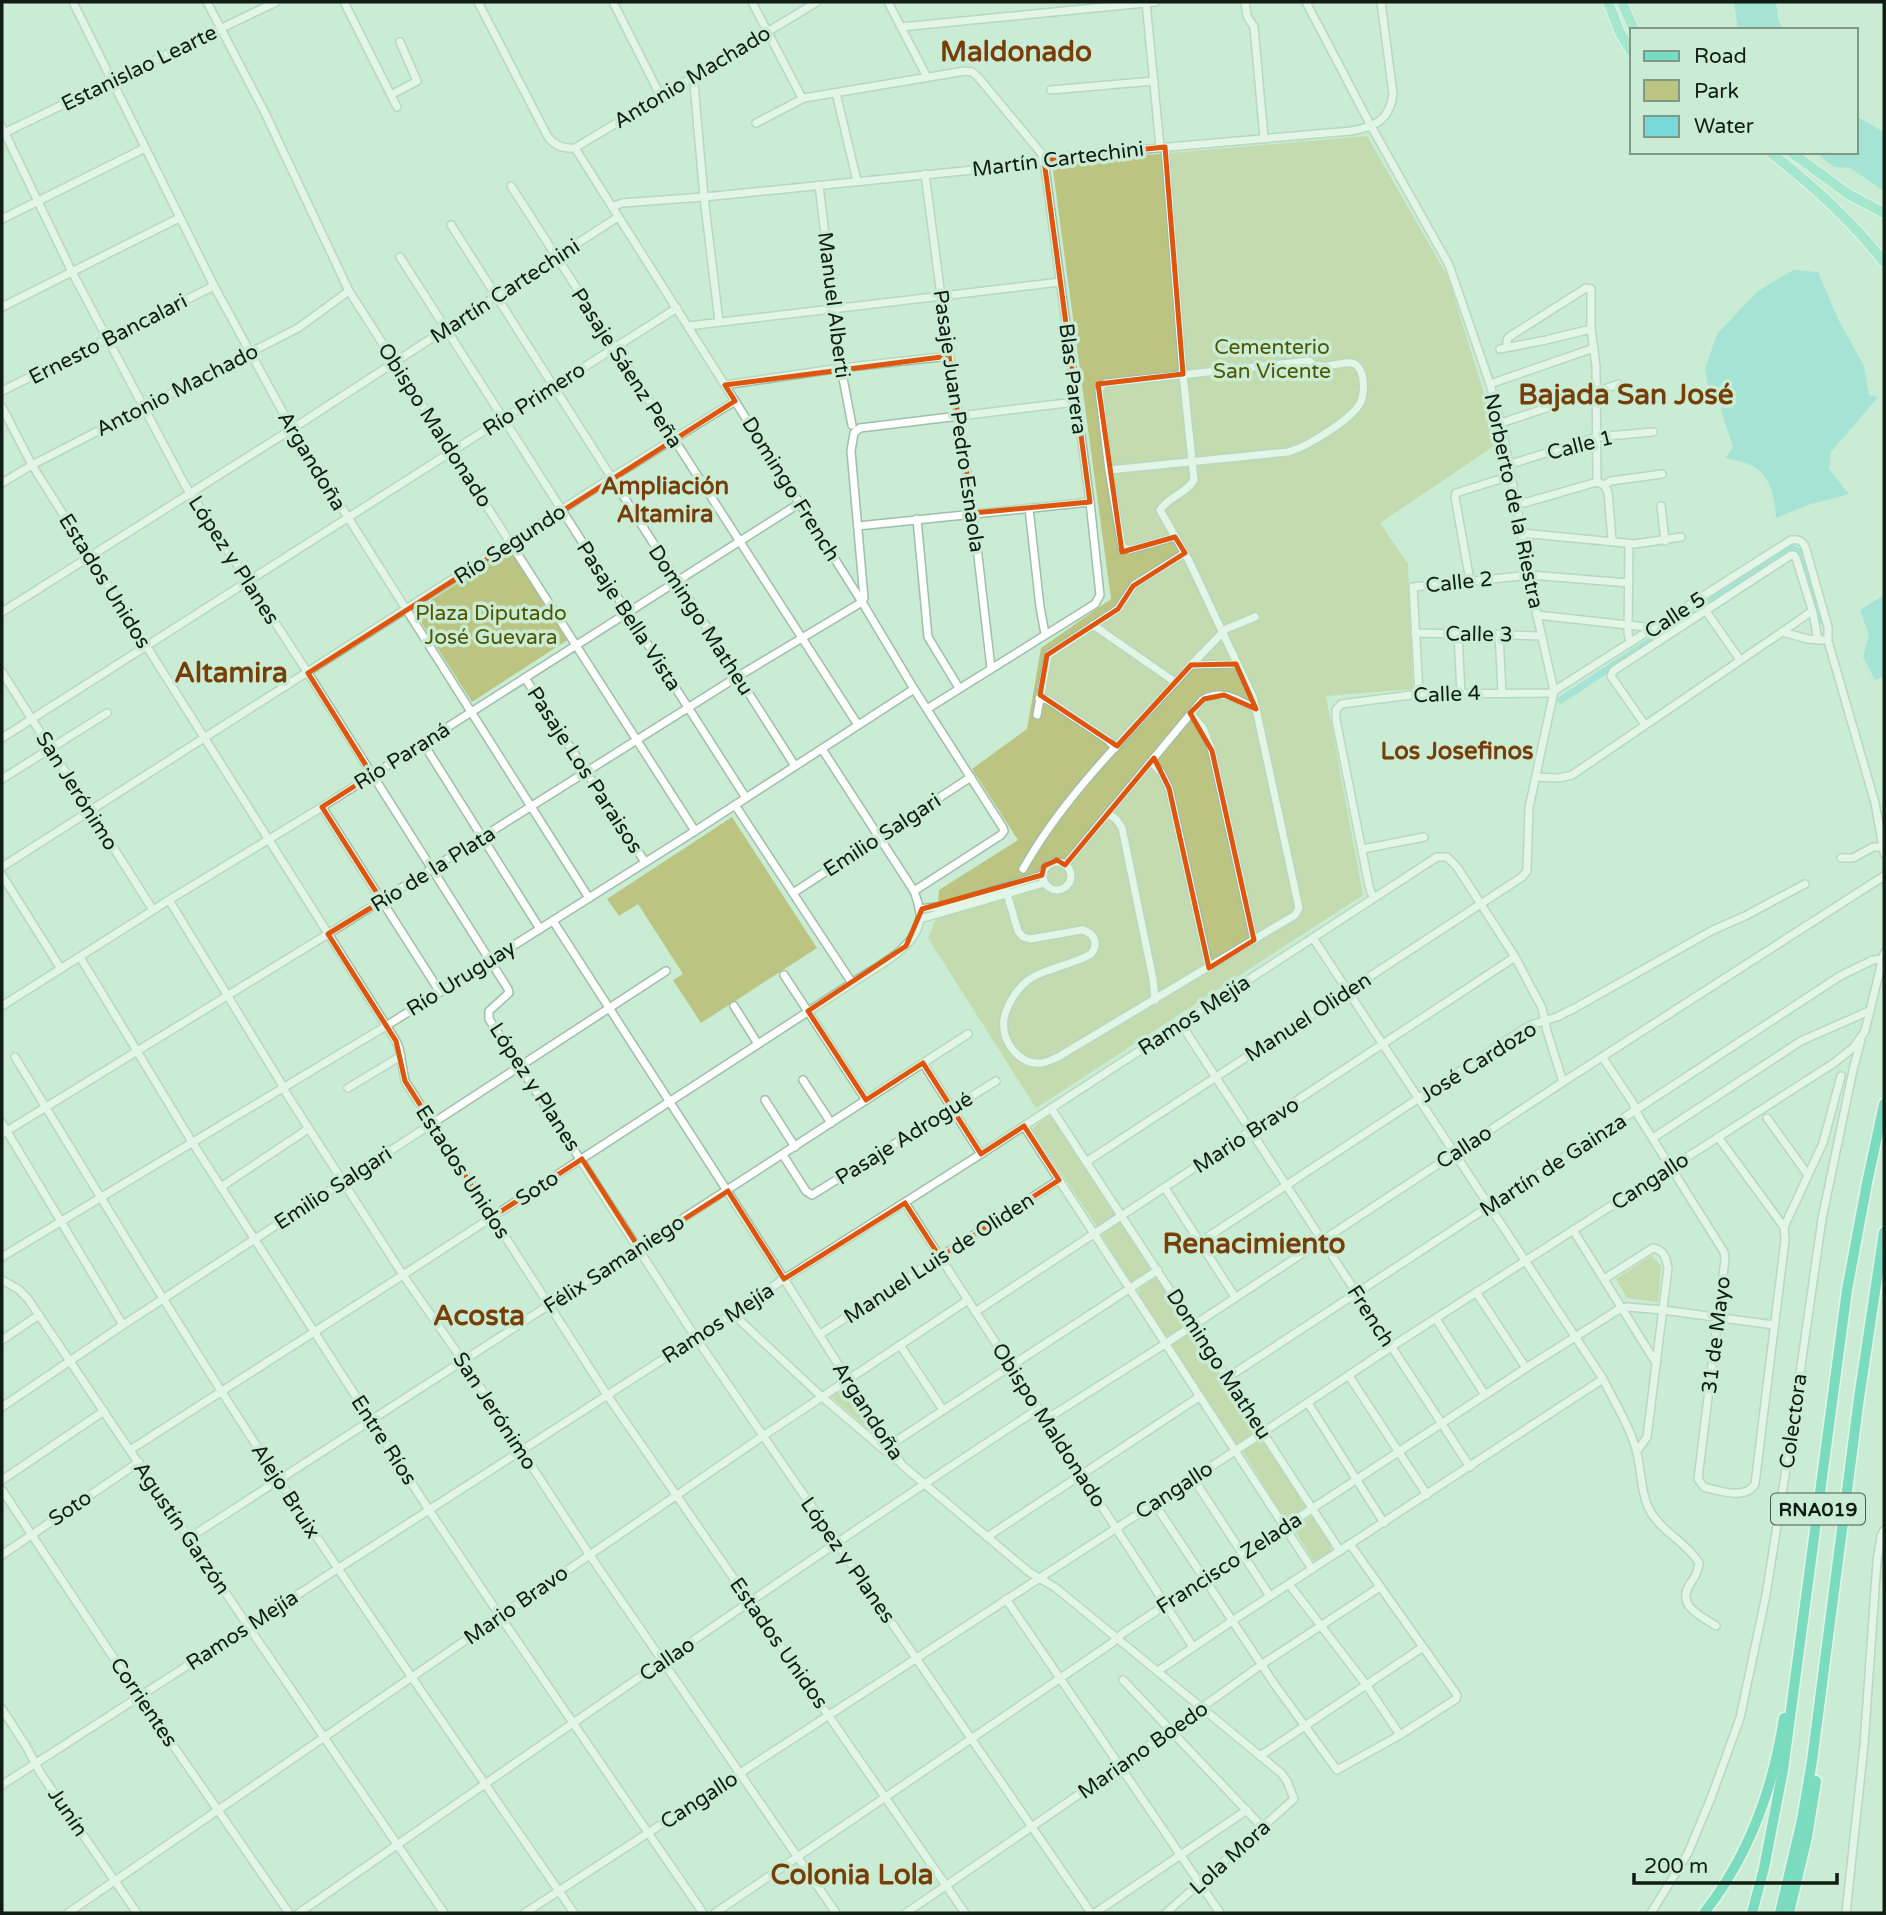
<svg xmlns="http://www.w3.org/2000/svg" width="1886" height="1915" viewBox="0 0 1886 1915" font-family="'Varela Round',sans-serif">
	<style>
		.green { fill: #bbc581 }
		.water { fill: #78dad8 }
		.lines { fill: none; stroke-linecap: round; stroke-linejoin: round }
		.canal { stroke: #78dad8; stroke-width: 7 }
		.minor-casing { stroke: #9ebfa8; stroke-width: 10 }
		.major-casing { stroke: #fff; stroke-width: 12 }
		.highway-casing { stroke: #fff; stroke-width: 13 }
		.minor { stroke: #fff; stroke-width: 7 }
		.major { stroke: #76ddc8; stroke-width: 10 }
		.highway { stroke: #1ac6a4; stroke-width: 10 }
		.marked { fill: none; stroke: #dd560c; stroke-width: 5; stroke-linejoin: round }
		.labels { text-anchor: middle; stroke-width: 7; stroke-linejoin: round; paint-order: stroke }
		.shield { fill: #caecd4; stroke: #485a4e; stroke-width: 2 }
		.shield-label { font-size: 19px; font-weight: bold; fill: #101c14 }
		.street-label { font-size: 21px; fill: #101c14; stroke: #caecd4 }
		.park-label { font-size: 21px; fill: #4e5600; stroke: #caecd4 }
		.quarter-label { font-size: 24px; font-weight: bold; fill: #773e07; stroke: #caecd4 }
		.district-label { font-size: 28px; font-weight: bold; fill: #773e07; stroke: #caecd4 }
	</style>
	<rect width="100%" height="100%" fill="#caecd4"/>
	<g class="green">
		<polygon points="1367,136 1448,277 1493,423 1497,444 1380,523 1408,564 1413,689 1326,696 1363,895 1036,1108 928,938 937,917 939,890 1018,840 972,769 1027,729 1041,648 1111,599 1052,163"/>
		<polygon points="511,549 569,639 472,702 414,611"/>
		<polygon points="732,817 817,948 701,1023 673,980 683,974 638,904 619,916 607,899"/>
		<polygon points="1048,1116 1051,1116 1114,1209 1114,1216 1100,1227 1096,1225 1032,1129"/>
		<polygon points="1120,1222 1124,1224 1149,1266 1150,1270 1133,1282 1130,1281 1102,1236 1103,1233"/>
		<polygon points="1651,1256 1661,1265 1658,1302 1627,1298 1616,1279"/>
		<polygon points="1155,1278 1158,1278 1187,1320 1185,1325 1169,1336 1165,1335 1138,1293 1139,1289"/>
		<polygon points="1189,1332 1195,1333 1258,1431 1239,1444 1237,1445 1174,1351 1172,1345 1174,1342"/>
		<polygon points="845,1386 878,1434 879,1438 830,1396 831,1393 840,1387"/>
		<polygon points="1258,1440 1267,1443 1306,1503 1304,1509 1291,1518 1284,1518 1244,1453 1244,1449"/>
		<polygon points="1311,1516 1315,1518 1332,1543 1331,1551 1318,1561 1313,1560 1295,1531 1296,1525"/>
	</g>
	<g class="water">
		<polygon points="1734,2 1776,2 1778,20 1784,30 1738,30"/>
		<polygon points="1856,116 1884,132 1884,191 1850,168 1834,167 1815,152 1856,152"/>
		<path d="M1793,270L1818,272L1838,319L1864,366L1869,395L1878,397L1831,452L1829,469L1849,494L1808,505L1776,518C1775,497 1770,472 1748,464C1741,461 1733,460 1725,458L1733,447L1721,411L1723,398L1709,392L1705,369L1717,334L1758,291Z"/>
		<polygon points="1884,595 1884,677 1875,680 1863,657 1869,635 1860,610"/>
	</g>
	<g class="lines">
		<polyline class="canal" points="1561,700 1791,548 1799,552 1821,621"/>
		<g class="minor-casing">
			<g id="minor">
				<polyline points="73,2 214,286 292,429 589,898"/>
				<polyline points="207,2 265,113 349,291 695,831"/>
				<polyline points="344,2 397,107"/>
				<path d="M478,2L548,137C555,146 564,149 575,148L817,2"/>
				<polyline points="613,2 661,97"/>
				<polyline points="752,2 801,96 804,98"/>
				<polyline points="888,2 927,77"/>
				<polyline points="1146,2 1160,147"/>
				<polyline points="1245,2 1247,16 1254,27 1264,138"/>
				<polyline points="901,27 1155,2"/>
				<polyline points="691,78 694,84 704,197 719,322"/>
				<polyline points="1051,90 1154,81"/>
				<polyline points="836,93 857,181"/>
				<polyline points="391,95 417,81 400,42"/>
				<polyline points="756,123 804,98 965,71 972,72 978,77 1041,153 1044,160 1090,502 1100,595 1095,604 927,709"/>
				<polyline points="2,127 72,272 185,485 308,673 508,989 509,993 489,1011 489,1019 696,1338 1091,1913"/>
				<polyline points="2,134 276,2"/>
				<path d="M1165,147L1183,374L1194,480C1187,493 1168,497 1160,510L1189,561L1253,697L1256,709"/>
				<polyline points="575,148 862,602 914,689 1003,828 1004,831 1001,835 914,891"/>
				<polyline points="925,174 941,296 973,513 991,668"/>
				<polyline points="819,185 841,368 852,425"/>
				<polyline points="511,186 858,725"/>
				<path d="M612,207L622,203L704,197L1032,164L1054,157L1351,131C1375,127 1390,120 1393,94L1381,2"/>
				<polyline points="2,219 145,148"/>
				<polyline points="451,225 795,766"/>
				<polyline points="400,257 746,798"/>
				<polyline points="2,307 179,218"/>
				<polyline points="688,326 1060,282"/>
				<polyline points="1507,347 1507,340 1509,337 1586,288 1591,289 1591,329 1596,366 1597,482"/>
				<polyline points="1500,349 1546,340 1591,329"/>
				<polyline points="1490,384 1594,348"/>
				<polyline points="725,385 841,368 949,356"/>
				<polyline points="2,391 214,286"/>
				<polyline points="2,407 32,465 396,1041 399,1048 405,1081 607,1395 965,1913"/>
				<polyline points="1501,423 1619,384"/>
				<polyline points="1508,465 1596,437 1653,432"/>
				<path d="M1109,470L1288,452C1305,448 1350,420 1359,405C1365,395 1365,377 1359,368C1350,353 1323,376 1309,361L1106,383L1102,385L1099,390L1109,470L1122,547L1129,550L1175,537"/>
				<polyline points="2,483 32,465 298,328 349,291"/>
				<polyline points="1604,485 1611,481 1662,474"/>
				<polyline points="1517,505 1597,482 1604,485 1608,492 1612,540"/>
				<polyline points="1661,506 1665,541"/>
				<polyline points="1029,508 1040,607 1045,634"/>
				<polyline points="917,519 928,637 959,688"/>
				<polyline points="858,526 1090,502"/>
				<polyline points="1522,533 1635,544 1681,537"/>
				<polyline points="1629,544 1628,633 1630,643"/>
				<polyline points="1470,581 1455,497 1456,493 1510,476"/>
				<polyline points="1706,611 1740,660"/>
				<polyline points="2,612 292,429 618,217"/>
				<polyline points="1537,615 1655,628"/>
				<polyline points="1093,625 1175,682"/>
				<polyline points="1782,632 1812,611"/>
				<polyline points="1415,633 1542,636"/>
				<polyline points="1458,634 1461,693"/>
				<polyline points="1499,634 1502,692"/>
				<polyline points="1191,665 1226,629 1255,617"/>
				<polyline points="2,672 153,910"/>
				<polyline points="525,678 645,862"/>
				<polyline points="1419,694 1413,587 1530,575 1629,583"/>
				<polyline points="1039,698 1048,700 1108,740 1115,748"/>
				<polyline points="1191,714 1203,728 1212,751 1254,940"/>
				<polyline points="1037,715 1048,655 1118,609 1134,585 1185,553"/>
				<polyline points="1645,725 1611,676 1613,671 1791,555 1794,555 1796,558 1813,613 1818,640"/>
				<polyline points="2,738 677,308"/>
				<polyline points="423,743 540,929"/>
				<polyline points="1151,762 1161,772 1169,788 1209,968"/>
				<polyline points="1536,777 1559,778 1572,775 1782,632 1808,639 1823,640"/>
				<polyline points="2,779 107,713"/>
				<polyline points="735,805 852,983"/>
				<polyline points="322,807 440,992"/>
				<polyline points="1108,814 1116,819 1122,828 1153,979 1155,1000"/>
				<polyline points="1363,849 1424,837"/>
				<polyline points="1841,858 1853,858 1873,847 1883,847"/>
				<circle cx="1057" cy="876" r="14"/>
				<polyline points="2,867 611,478 735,401"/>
				<path d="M1023,869C1066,792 1133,730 1191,665L1236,664"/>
				<polyline points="2,875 61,969"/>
				<path d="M1005,887L1018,931L1023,937L1030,939L1082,930C1095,933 1099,944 1091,954C1073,965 1041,969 1026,982C1016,990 1006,1007 1004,1019C1001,1042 1019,1065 1042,1063C1048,1062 1053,1059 1058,1057L1295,915L1299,908L1256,709C1238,700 1222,688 1202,700L1065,865"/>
				<polyline points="793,893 971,777"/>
				<path d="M1373,898L1369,886L1336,720V710L1341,704L1419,694L1549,693L1554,691L1791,540C1798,539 1801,540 1805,546L1828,627V641L1875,803L1884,853"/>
				<polyline points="169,900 281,1083 286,1093 403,1275 463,1361 589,1554 836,1913"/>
				<polyline points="919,909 944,906 1042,875"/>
				<polyline points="920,919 1044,883"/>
				<polyline points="553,921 784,1279 902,1465 1029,1572 1056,1588 1281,1773 1287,1781 1294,1799 1166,1913"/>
				<path d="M1313,938L1603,1379C1613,1400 1627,1421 1634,1443C1642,1464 1639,1486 1648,1507C1660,1532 1686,1541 1699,1563C1698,1572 1695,1577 1690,1584C1676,1606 1700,1615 1716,1626"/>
				<polyline points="80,957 192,1142 429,1510 500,1616 703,1913"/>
				<polyline points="784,975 866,1100"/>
				<polyline points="2,1006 169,900 322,807 800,503"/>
				<polyline points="734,1006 758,1044"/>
				<polyline points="1181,1024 1470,1467"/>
				<path d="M15,1057C102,1199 187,1341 279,1480C375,1626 475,1769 574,1913"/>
				<path d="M1603,1058L1633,1103L1639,1117L1724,1252L1725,1259L1698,1479L1704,1487C1719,1491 1746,1500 1755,1484L1785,1240L1784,1227L1718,1137"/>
				<polyline points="923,1063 981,1154"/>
				<polyline points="803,1080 831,1123"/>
				<polyline points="348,1088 401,1056"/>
				<polyline points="765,1100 795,1147"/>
				<polyline points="1051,1108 1340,1551"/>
				<polyline points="1767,1118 1808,1175"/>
				<polyline points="2,1123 123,1325"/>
				<polyline points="1024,1126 1312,1569"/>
				<polyline points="2,1134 328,934 737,677 862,602 864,598 851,451 854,433 860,428 1075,402"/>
				<polyline points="1653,1138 1801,1041 1869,1011"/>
				<polyline points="783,1155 806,1191 812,1195 996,1081"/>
				<polyline points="1086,1162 1522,877 1527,871 1529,808 1554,691 1537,615 1501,423 1490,384 1449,265 1371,126 1306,2"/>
				<polyline points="221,1187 308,1129"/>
				<polyline points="1165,1188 1235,1297"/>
				<polyline points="905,1203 1193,1647"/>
				<polyline points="1784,1227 1823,1143 1841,1076"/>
				<polyline points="1573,1230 1656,1363"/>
				<polyline points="1200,1242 1527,1027 1534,1024 1557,1017 1575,1008 1713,930 1745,916 1805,884"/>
				<polyline points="2,1257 386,1026 695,831 914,689"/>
				<path d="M1604,1279L1653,1248C1664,1250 1666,1258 1668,1268L1647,1437L1637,1451"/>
				<polyline points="2,1280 18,1289 28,1299 248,1626 444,1913"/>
				<polyline points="1476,1292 1526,1368"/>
				<polyline points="975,1312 1515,957"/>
				<polyline points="732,1313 821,1396 896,1460"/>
				<polyline points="1436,1319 1485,1395"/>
				<polyline points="819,1335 1059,1180"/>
				<polyline points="2,1340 39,1315"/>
				<polyline points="900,1345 943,1410"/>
				<polyline points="1349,1376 1427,1495"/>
				<polyline points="1227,1378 1840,976 1873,960 1883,959"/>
				<polyline points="1308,1403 1384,1523"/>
				<polyline points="2,1407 123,1325 666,971"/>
				<polyline points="1045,1420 1165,1344 1563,1082 1884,876"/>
				<polyline points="890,1445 1158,1270"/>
				<path d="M130,1450L403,1275L852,983C875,967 916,949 920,919C921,909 917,900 914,891L822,749"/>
				<polyline points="1193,1478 1270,1596"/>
				<polyline points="2,1480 104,1411"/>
				<polyline points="2,1490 139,1696 289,1913"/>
				<polyline points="1154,1503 1275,1685 1337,1770 1400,1735 1456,1699 1457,1695 1350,1544"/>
				<polyline points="987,1537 1199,1397"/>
				<polyline points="189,1538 968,1034"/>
				<polyline points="2,1555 139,1462"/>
				<polyline points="1289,1584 1367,1686 1400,1735"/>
				<polyline points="1006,1599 1220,1913"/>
				<polyline points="1158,1671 1232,1621 1603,1379"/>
				<polyline points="1123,1680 1263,1828"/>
				<polyline points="2,1709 26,1746 41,1774 137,1913"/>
				<polyline points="1260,1756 1423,1647"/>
				<polyline points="2,1785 696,1338 784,1279 981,1154 1437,857 1447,857 1457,867 1515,957 1542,1008 1547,1031 1563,1082"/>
				<polyline points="68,1913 763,1436 968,1300"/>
				<path d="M299,1913C544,1743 789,1572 1038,1409"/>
				<polyline points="525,1913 1235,1451 1391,1347 1834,1063 1854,1047 1865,1031 1884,953"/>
				<polyline points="715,1913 1112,1643 1123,1633 1526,1368 1621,1308 1628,1307 1663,1310 1774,1325"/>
				<polyline points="906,1913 1119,1767 1261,1665 1380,1587"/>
				<polyline points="1095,1913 1247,1810"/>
				<polyline points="1651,1913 1688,1853 1711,1798 1740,1718 1766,1595 1789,1450 1822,1219 1853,1070 1861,1040"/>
				<polyline points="1846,1913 1864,1745 1877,1561 1881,1536 1884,1530"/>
			</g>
		</g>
		<g class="major-casing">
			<g id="major">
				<polyline points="1608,2 1620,33 1632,52"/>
				<polyline points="1622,2 1634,30"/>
				<path d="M1770,152C1813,186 1850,219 1884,262"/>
				<polyline points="1791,152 1848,194 1884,213"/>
			</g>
		</g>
		<g class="highway-casing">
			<g id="highway">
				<path d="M1704,1913C1749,1856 1773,1789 1784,1718"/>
				<polyline points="1752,1913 1764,1868 1783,1770 1847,1290 1867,1183 1884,1104"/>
				<polyline points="1780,1913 1802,1820 1812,1761 1859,1398 1884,1232"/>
				<polyline points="1789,1913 1807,1837 1816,1781"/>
			</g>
		</g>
		<use href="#minor" class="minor"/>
		<use href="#major" class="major"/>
		<use href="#highway" class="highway"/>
	</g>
	<path d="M0 0H1886V1915H0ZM1165,147L1183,374L1098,384L1122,552L1175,537L1185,553L1133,586L1118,609L1047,655L1040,695L1117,746L1191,665L1236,664L1256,709L1224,695L1204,699L1190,713L1212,751L1254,940L1209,968L1169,788L1154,758L1065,865L1057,860L1044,866L1042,875L922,909L906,946L808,1011L866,1100L923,1063L981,1154L1024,1126L1059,1180L940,1257L905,1203L784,1279L728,1191L639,1248L582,1159L492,1217L405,1081L396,1041L328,934L382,901L322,807L372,775L308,673L735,401L725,385L949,356L973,513L1090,502L1044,160Z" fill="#caecd4" fill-opacity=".55" fill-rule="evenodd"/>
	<path class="marked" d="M1165,147L1183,374L1098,384L1122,552L1175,537L1185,553L1133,586L1118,609L1047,655L1040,695L1117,746L1191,665L1236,664L1256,709L1224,695L1204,699L1190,713L1212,751L1254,940L1209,968L1169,788L1154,758L1065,865L1057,860L1044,866L1042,875L922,909L906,946L808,1011L866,1100L923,1063L981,1154L1024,1126L1059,1180L940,1257L905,1203L784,1279L728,1191L639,1248L582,1159L492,1217L405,1081L396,1041L328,934L382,901L322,807L372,775L308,673L735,401L725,385L949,356L973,513L1090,502L1044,160Z"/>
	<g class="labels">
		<rect class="shield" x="1771" y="1493.5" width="94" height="31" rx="5"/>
		<g class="shield-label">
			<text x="1818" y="1516">RNA019</text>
		</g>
		<g class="street-label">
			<text transform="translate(139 68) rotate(-26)" y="7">Estanislao Learte</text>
			<text transform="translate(692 77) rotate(-31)" y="7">Antonio Machado</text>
			<text transform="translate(1058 159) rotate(-7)" y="7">Martín Cartechini</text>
			<text transform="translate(505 291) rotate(-33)" y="7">Martín Cartechini</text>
			<text transform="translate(834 305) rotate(83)" y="7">Manuel Alberti</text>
			<text transform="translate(108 339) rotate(-27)" y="7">Ernesto Bancalari</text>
			<text transform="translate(627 368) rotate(57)" y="7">Pasaje Sáenz Peña</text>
			<text transform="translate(1073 379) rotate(83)" y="7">Blas Parera</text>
			<text transform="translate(177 390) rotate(-27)" y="7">Antonio Machado</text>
			<text transform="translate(534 399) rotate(-33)" y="7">Río Primero</text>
			<text transform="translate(959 421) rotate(82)" y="7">Pasaje Juan Pedro Esnaola</text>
			<text transform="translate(435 425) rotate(57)" y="7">Obispo Maldonado</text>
			<text transform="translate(1580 445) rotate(-14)" y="7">Calle 1</text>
			<text transform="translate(312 461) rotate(59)" y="7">Argandoña</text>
			<text transform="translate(791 489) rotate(58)" y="7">Domingo French</text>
			<text transform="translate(1514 501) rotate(78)" y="7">Norberto de la Riestra</text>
			<text transform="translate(510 544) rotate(-33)" y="7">Río Segundo</text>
			<text transform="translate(234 560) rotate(57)" y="7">López y Planes</text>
			<text transform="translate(105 581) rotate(58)" y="7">Estados Unidos</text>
			<text transform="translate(1459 582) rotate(-6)" y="7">Calle 2</text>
			<text transform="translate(1675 615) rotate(-33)" y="7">Calle 5</text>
			<text transform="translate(629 616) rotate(57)" y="7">Pasaje Bella Vista</text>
			<text transform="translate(701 620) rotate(57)" y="7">Domingo Matheu</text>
			<text transform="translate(1479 634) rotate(1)" y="7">Calle 3</text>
			<text transform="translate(1447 694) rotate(-2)" y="7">Calle 4</text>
			<text transform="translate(402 756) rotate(-32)" y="7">Río Paraná</text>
			<text transform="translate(585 770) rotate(57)" y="7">Pasaje Los Paraisos</text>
			<text transform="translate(77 791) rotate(58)" y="7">San Jerónimo</text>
			<text transform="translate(882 835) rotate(-33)" y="7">Emilio Salgari</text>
			<text transform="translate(433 869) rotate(-32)" y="7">Río de la Plata</text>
			<text transform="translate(461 978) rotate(-32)" y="7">Río Uruguay</text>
			<text transform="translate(1194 1015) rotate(-33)" y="7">Ramos Mejía</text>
			<text transform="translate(1308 1017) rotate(-33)" y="7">Manuel Oliden</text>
			<text transform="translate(1478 1062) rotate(-32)" y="7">José Cardozo</text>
			<text transform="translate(535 1087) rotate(57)" y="7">López y Planes</text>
			<text transform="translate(1246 1135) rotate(-33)" y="7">Mario Bravo</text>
			<text transform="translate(904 1138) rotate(-32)" y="7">Pasaje Adrogué</text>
			<text transform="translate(1464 1147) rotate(-33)" y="7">Callao</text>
			<text transform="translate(1553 1165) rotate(-33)" y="7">Martín de Gainza</text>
			<text transform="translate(463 1172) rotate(57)" y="7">Estados Unidos</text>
			<text transform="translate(1650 1181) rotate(-33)" y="7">Cangallo</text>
			<text transform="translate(333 1188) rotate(-33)" y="7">Emilio Salgari</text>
			<text transform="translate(537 1188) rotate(-33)" y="7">Soto</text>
			<text transform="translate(939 1258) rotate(-33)" y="7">Manuel Luis de Oliden</text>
			<text transform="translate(614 1264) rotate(-33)" y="7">Félix Samaniego</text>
			<text transform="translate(1371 1316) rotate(57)" y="7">French</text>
			<text transform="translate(718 1323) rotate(-33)" y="7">Ramos Mejía</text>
			<text transform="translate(1716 1335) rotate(-83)" y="7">31 de Mayo</text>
			<text transform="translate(1219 1364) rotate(57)" y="7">Domingo Matheu</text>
			<text transform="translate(495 1411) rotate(57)" y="7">San Jerónimo</text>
			<text transform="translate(868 1411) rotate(57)" y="7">Argandoña</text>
			<text transform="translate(1793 1421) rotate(-82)" y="7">Colectora</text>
			<text transform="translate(1049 1425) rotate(57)" y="7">Obispo Maldonado</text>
			<text transform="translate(384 1440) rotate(57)" y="7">Entre Ríos</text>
			<text transform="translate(1174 1490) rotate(-33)" y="7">Cangallo</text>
			<text transform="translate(286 1491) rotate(57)" y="7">Alejo Bruix</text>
			<text transform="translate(70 1508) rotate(-34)" y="7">Soto</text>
			<text transform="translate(182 1528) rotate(56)" y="7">Agustín Garzón</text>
			<text transform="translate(848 1560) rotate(55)" y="7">López y Planes</text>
			<text transform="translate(1229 1563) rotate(-33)" y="7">Francisco Zelada</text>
			<text transform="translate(516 1605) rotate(-35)" y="7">Mario Bravo</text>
			<text transform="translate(242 1630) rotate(-33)" y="7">Ramos Mejía</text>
			<text transform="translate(779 1643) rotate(55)" y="7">Estados Unidos</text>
			<text transform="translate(667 1659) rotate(-34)" y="7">Callao</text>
			<text transform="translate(144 1702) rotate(56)" y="7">Corrientes</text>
			<text transform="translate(1143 1750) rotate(-35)" y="7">Mariano Boedo</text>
			<text transform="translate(699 1800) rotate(-33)" y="7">Cangallo</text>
			<text transform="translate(68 1812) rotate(56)" y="7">Junín</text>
			<text transform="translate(1230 1857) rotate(-42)" y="7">Lola Mora</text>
		</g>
		<g class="park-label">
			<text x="1272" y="354">Cementerio<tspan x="1272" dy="24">San Vicente</tspan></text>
			<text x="491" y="620">Plaza Diputado<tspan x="491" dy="24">José Guevara</tspan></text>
		</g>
		<g class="quarter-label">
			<text x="665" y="494">Ampliación<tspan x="665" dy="28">Altamira</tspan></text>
			<text x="1457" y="759">Los Josefinos</text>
		</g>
		<g class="district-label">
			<text x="1016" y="61">Maldonado</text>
			<text x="1626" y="404">Bajada San José</text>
			<text x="231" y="682">Altamira</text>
			<text x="1254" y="1253">Renacimiento</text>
			<text x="479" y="1325">Acosta</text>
			<text x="852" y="1884">Colonia Lola</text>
		</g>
	</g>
	<rect width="1886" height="1915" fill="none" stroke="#101c14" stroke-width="7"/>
	<rect x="1630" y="28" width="228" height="126" fill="#caecd4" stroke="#809987" stroke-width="2"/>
	<rect x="1644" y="51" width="35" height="10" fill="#76ddc8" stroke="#809987" stroke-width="2"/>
	<text x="1694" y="63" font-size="21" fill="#101c14">Road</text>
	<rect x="1644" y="80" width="35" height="21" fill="#bbc581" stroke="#809987" stroke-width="2"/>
	<text x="1694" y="98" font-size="21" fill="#101c14">Park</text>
	<rect x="1644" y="116" width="35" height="21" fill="#78dad8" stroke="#809987" stroke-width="2"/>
	<text x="1694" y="133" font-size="21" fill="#101c14">Water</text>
	<path d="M1634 1873v10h203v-10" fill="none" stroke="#101c14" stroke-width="3.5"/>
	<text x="1644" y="1873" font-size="21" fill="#101c14" stroke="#caecd4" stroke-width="5" paint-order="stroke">200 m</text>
</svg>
